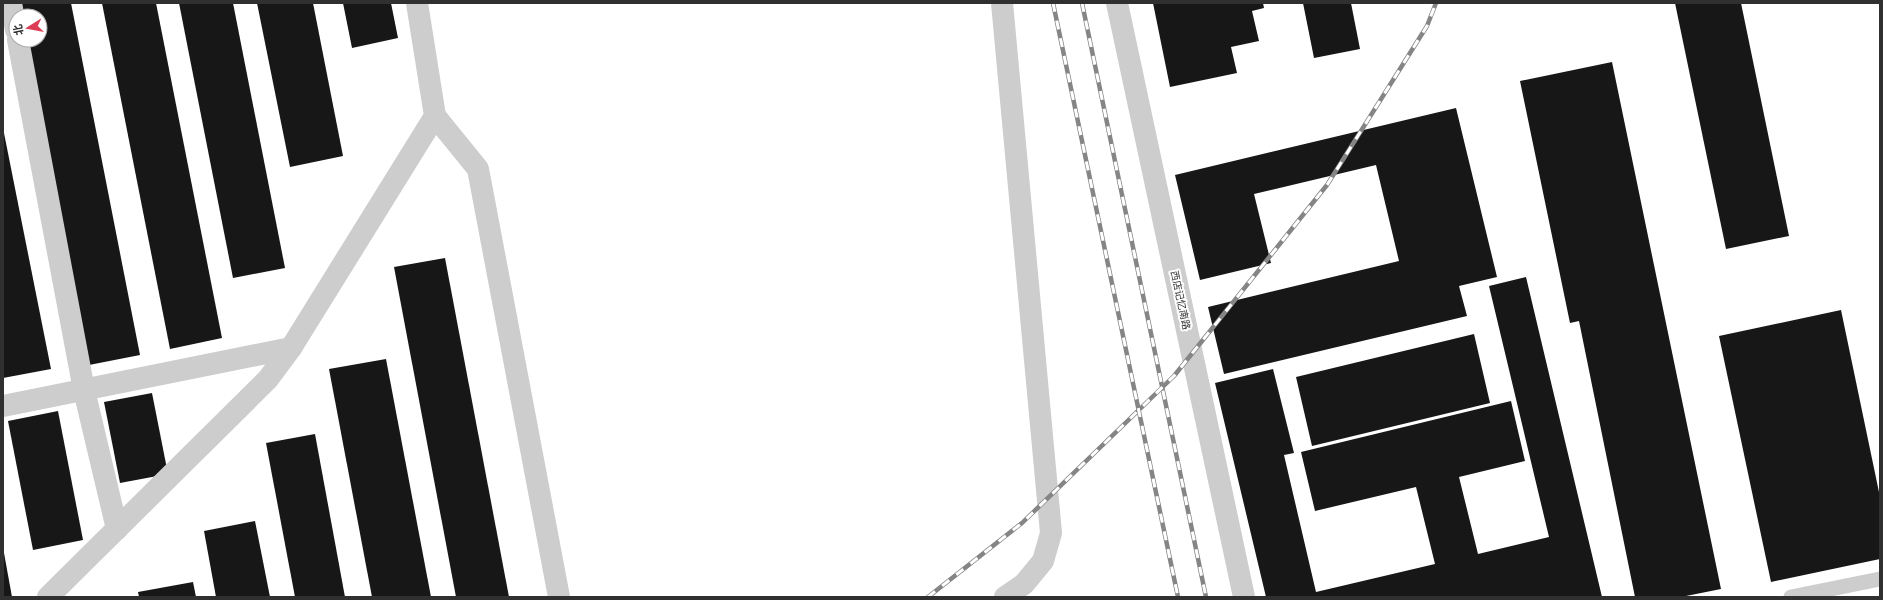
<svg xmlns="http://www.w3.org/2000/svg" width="1883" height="600" viewBox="0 0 1883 600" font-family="Quicksand,'Noto Sans SC',sans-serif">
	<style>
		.building { fill: #171717 }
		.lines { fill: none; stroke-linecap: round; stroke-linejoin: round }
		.lane { stroke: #cdcdcd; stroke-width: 15 }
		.street { stroke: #cdcdcd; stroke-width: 22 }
		.rail-casing { stroke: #858585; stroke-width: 4.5 }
		.rail { stroke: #fff; stroke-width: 3; stroke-dasharray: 9; stroke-linecap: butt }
		.labels { text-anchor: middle; stroke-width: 4; stroke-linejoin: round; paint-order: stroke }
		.street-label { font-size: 10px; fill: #303030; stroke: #fff }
	</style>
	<rect width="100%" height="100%" fill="#fff"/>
	<g class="building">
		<polygon points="17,3 71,3 140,355 89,365 25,40 40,40 40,16 20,16"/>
		<polygon points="102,3 156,3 222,338 170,349"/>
		<polygon points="179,3 233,3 285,268 233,278"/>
		<polygon points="257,3 313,3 343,156 290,167"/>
		<polygon points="343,3 391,3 398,38 352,48"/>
		<polygon points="1153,3 1263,3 1264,8 1252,11 1259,41 1231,47 1237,73 1170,87"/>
		<polygon points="1303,3 1351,3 1360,49 1314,58"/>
		<polygon points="1675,3 1741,3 1789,236 1726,249"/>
		<polygon points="1612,62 1721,589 1681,597 1635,597 1579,321 1570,323 1520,81"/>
		<polygon points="1456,108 1497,277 1459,286 1467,316 1224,374 1208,307 1399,261 1376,165 1254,194 1271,263 1200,280 1175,175"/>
		<polygon points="3,128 51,369 3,378"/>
		<polygon points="445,258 509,597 456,597 394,267"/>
		<polygon points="1526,277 1602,597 1266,597 1215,383 1273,369 1294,453 1284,455 1316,592 1435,564 1416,487 1315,511 1301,452 1511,401 1525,461 1459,477 1478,554 1549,537 1489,286"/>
		<polygon points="1841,310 1880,497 1880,559 1771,582 1719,336"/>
		<polygon points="1474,334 1490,403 1312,446 1296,377"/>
		<polygon points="386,359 431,597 372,597 329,369"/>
		<polygon points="152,393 168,474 120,483 104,402"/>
		<polygon points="58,411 83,540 33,550 8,421"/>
		<polygon points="315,434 345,597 295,597 266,443"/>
		<polygon points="255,521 270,597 216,597 204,531"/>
		<polygon points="3,553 4,553 12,597 3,597"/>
		<polygon points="193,582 196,597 139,597 138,592"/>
	</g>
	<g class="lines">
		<polyline class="lane" points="1791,597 1880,579"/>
		<g class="street">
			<polyline points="11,3 16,30"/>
			<polyline points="1002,3 1051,533 1043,561 1024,584 1005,597"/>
			<polyline points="1117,3 1244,597"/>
			<polyline points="18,40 84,390 117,529"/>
			<polyline points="435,116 478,169 559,597"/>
			<polyline points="3,406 291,348"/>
			<polyline points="48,597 268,379 291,348 435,116 417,3"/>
		</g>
		<g class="rail-casing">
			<g id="rail">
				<polyline points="1053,3 1178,597"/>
				<polyline points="1082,3 1206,597"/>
				<polyline points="928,597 1022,523 1174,376 1327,185 1427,26 1436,3"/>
			</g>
		</g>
		<use href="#rail" class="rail"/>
	</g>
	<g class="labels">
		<g class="street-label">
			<text transform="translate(1181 300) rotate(78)" y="4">西店记忆南路</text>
		</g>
	</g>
	<rect width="1883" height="600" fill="none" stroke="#303030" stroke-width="8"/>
	<g transform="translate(28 28) rotate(259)"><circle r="19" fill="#ffffff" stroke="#acacac"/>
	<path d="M0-3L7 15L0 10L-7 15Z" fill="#dc3d55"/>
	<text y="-6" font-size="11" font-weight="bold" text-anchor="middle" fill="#303030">北</text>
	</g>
</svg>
